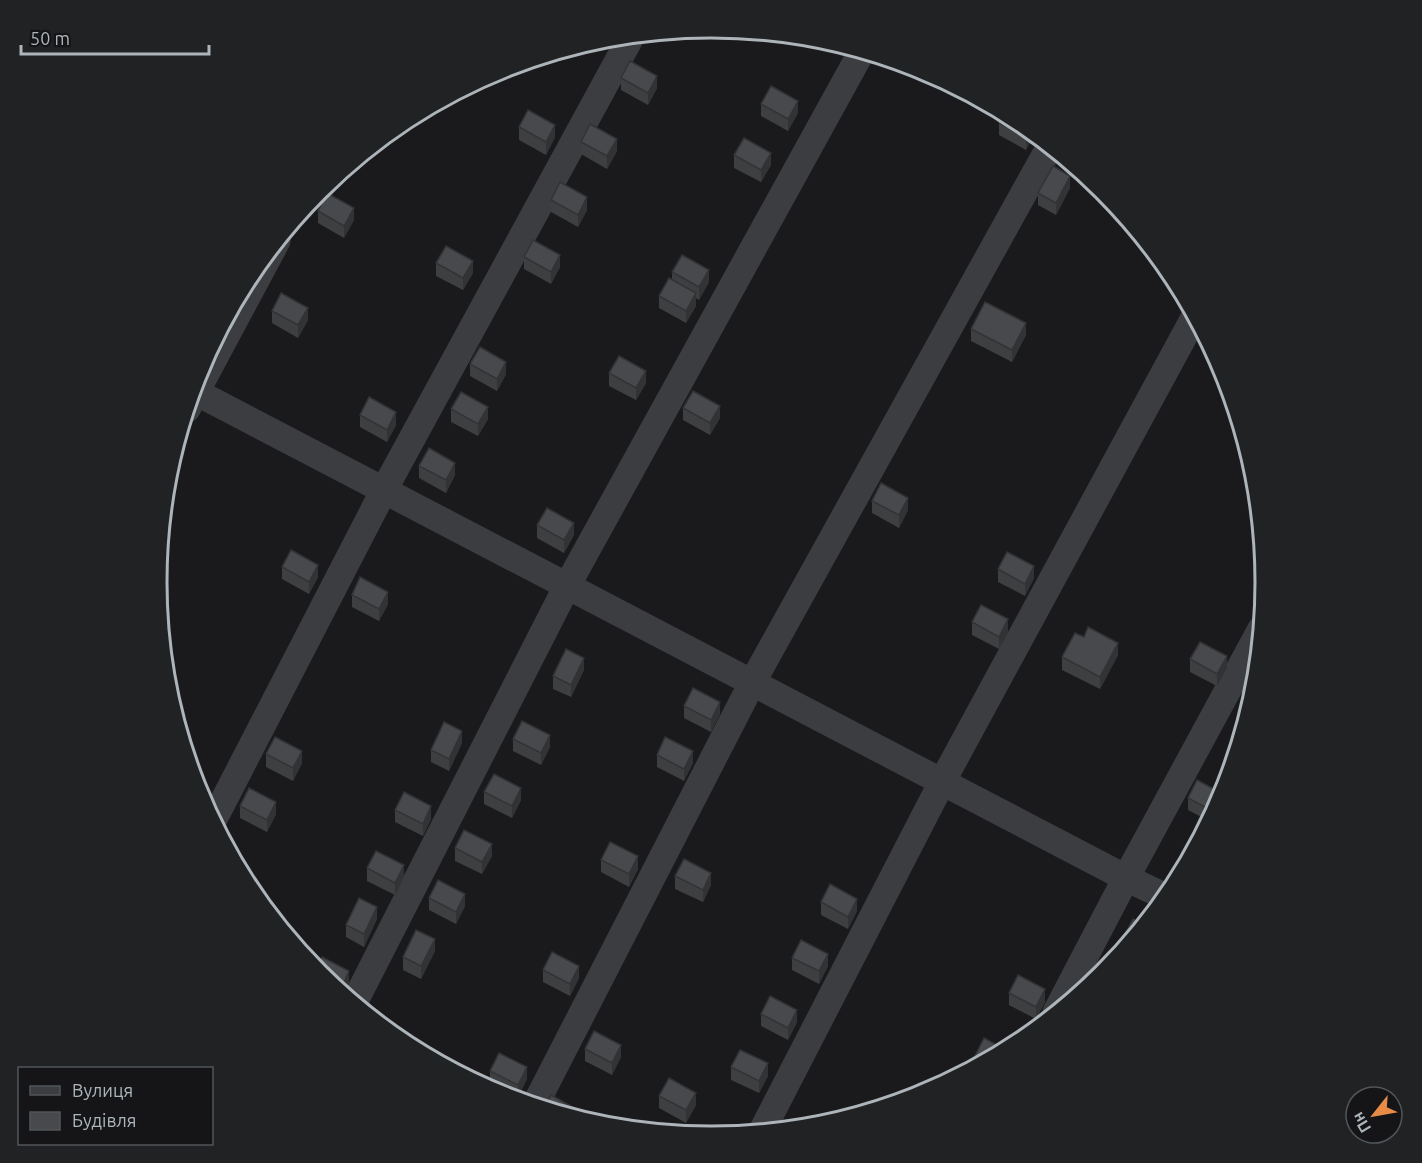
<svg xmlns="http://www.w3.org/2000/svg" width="1422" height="1163" viewBox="0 0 1422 1163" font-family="Ubuntu,sans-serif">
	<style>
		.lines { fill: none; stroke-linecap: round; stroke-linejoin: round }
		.street { stroke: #3b3d41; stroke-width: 27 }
		.wall { fill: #3d3f41 }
		.shaded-wall { fill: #323335 }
		.building { fill: #47494c; stroke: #323335; stroke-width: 1.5 }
		.rim { fill: none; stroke: #adb5bb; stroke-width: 3 }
	</style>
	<rect width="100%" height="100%" fill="#1a1a1c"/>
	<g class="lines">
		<g class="street">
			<polyline points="192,390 1126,878 1166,897"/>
			<polyline points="187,409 277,241"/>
			<polyline points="213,821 384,490 632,35"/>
			<polyline points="354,1003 567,586 862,51"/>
			<polyline points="1056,1012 1126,878 1261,629"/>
			<polyline points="535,1105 752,683 1050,146"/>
			<polyline points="762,1131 942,782 1195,316"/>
		</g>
	</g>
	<g class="wall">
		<polygon points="621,78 657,88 648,105 621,90"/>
		<polygon points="761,104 798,113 788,131 761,116"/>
		<polygon points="999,123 1035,133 1026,150 999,135"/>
		<polygon points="519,127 555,137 546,155 519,140"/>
		<polygon points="581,142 617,151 607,169 581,154"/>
		<polygon points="734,155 771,165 761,182 734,168"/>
		<polygon points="1070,188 1056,215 1038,205 1038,193"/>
		<polygon points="551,200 587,210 578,227 551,212"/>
		<polygon points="318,211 354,220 344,238 318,223"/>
		<polygon points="524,257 560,267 551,284 524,269"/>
		<polygon points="436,263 473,273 463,290 436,276"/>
		<polygon points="672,272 709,282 699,300 696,298 696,306 686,323 659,308 659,296 672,280"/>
		<polygon points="272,311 308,320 298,338 272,323"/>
		<polygon points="971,329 1026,335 1012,362 971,341"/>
		<polygon points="470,364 506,374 497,391 470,376"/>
		<polygon points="609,373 646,383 636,400 609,386"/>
		<polygon points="683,408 720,418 710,435 683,420"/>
		<polygon points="451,409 488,419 478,436 451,422"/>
		<polygon points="360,415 396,425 387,442 360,427"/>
		<polygon points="419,466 455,475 446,493 419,478"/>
		<polygon points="872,501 908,510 899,528 872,513"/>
		<polygon points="537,525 574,535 564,553 537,538"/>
		<polygon points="282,567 318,577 309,594 282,579"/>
		<polygon points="998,569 1034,578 1025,596 998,582"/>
		<polygon points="352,595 388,604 379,621 352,607"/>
		<polygon points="972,622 1008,632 999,649 972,635"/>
		<polygon points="1118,655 1100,689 1062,670 1062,657"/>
		<polygon points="1190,659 1227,668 1217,686 1190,672"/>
		<polygon points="584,670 571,697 553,689 553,676"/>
		<polygon points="684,706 720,714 711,732 684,718"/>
		<polygon points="513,739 550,747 541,765 513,751"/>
		<polygon points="462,743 449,771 431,762 431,750"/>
		<polygon points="266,754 302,763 293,781 266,767"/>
		<polygon points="657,755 693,763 684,781 657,767"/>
		<polygon points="484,792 521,800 512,818 484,804"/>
		<polygon points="1223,794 1209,821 1188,810 1188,798"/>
		<polygon points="240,806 276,814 267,832 240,818"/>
		<polygon points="395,810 431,819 423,836 395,822"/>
		<polygon points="455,848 492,856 482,874 455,861"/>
		<polygon points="601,860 638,869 629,887 601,872"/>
		<polygon points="367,868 404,877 395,895 367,881"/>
		<polygon points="675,876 711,885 703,902 675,889"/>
		<polygon points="429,898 465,906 456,924 429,910"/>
		<polygon points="821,902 857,911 848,929 821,915"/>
		<polygon points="377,919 364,947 346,937 346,925"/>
		<polygon points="1144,924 1124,948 1124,936"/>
		<polygon points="435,951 421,979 403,970 403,957"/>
		<polygon points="792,958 828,966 819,984 792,970"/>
		<polygon points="543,970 579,978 570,996 543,982"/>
		<polygon points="1009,993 1045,1002 1036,1019 1009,1005"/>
		<polygon points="761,1014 797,1022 788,1040 761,1026"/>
		<polygon points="585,1049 621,1057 612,1075 585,1061"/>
		<polygon points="1006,1050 975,1066 975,1056"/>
		<polygon points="731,1067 768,1076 759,1093 731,1080"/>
		<polygon points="490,1071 527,1079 518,1097 490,1083"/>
		<polygon points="659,1096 696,1105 686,1123 659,1108"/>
	</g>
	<g class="shaded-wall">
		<polygon points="657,76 657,88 648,105 648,93"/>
		<polygon points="798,101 798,113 788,131 788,119"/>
		<polygon points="555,125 555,137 546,155 546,142"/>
		<polygon points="1030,129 1035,133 1026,150 1026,137"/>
		<polygon points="617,139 617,151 607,169 607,156"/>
		<polygon points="771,153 771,165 761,182 761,170"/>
		<polygon points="1070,176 1070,188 1056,215 1056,203"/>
		<polygon points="587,197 587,210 578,227 578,215"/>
		<polygon points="354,208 354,220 344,238 344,226"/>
		<polygon points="560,255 560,267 551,284 551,272"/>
		<polygon points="473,261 473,273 463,290 463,278"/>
		<polygon points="709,270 709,282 699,300 699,287"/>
		<polygon points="696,293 696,306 686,323 686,311"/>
		<polygon points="308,308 308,320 298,338 298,325"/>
		<polygon points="1026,323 1026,335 1012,362 1012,350"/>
		<polygon points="506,362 506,374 497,391 497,379"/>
		<polygon points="646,371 646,383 636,400 636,388"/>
		<polygon points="720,406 720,418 710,435 710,423"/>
		<polygon points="488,407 488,419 478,436 478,424"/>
		<polygon points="396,412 396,425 387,442 387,430"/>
		<polygon points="455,463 455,475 446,493 446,480"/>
		<polygon points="908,498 908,510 899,528 899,515"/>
		<polygon points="574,523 574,535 564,553 564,540"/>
		<polygon points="318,565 318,577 309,594 309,582"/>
		<polygon points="1034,566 1034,578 1025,596 1025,584"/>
		<polygon points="388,592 388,604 379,621 379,609"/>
		<polygon points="1008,619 1008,632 999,649 999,637"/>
		<polygon points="1118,643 1118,655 1100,689 1100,677"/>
		<polygon points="1227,656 1227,668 1217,686 1217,674"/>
		<polygon points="584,658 584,670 571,697 571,685"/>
		<polygon points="720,702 720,714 711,732 711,720"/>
		<polygon points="462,731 462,743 449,771 449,759"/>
		<polygon points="550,735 550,747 541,765 541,753"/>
		<polygon points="302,751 302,763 293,781 293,768"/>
		<polygon points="693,751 693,763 684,781 684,769"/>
		<polygon points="521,788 521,800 512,818 512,806"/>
		<polygon points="276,802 276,814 267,832 267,820"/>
		<polygon points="431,806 431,819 423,836 423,824"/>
		<polygon points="492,844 492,856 482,874 482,862"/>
		<polygon points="638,856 638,869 629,887 629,874"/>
		<polygon points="404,865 404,877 395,895 395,883"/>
		<polygon points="711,873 711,885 703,902 703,890"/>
		<polygon points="465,894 465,906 456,924 456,912"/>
		<polygon points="857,899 857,911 848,929 848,917"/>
		<polygon points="377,907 377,919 364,947 364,934"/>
		<polygon points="435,939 435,951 421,979 421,966"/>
		<polygon points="828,954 828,966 819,984 819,971"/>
		<polygon points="579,966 579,978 570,996 570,984"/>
		<polygon points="349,971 349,983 344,994 341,991 341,989"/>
		<polygon points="1045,989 1045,1002 1036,1019 1036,1007"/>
		<polygon points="797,1010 797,1022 788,1040 788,1028"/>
		<polygon points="621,1045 621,1057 612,1075 612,1063"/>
		<polygon points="768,1063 768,1076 759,1093 759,1081"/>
		<polygon points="527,1067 527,1079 518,1097 518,1085"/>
		<polygon points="696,1093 696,1105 686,1123 686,1110"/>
		<polygon points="578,1110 578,1118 574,1117"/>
	</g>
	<g class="building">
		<polygon points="630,61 657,76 648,93 621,78"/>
		<polygon points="771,86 798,101 788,119 761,104"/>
		<polygon points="528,110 555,125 546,142 519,127"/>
		<polygon points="1004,113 1019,121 1030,129 1026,137 999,123"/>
		<polygon points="590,124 617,139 607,156 581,142"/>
		<polygon points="744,138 771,153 761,170 734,155"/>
		<polygon points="1053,166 1070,176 1056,203 1038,193"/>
		<polygon points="560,182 587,197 578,215 551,200"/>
		<polygon points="327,193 354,208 344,226 318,211"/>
		<polygon points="533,240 560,255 551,272 524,257"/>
		<polygon points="446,246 473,261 463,278 436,263"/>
		<polygon points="682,255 709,270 699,287 672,272"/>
		<polygon points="669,278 696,293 686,311 659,296"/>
		<polygon points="281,293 308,308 298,325 272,311"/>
		<polygon points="985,302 1026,323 1012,350 971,329"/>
		<polygon points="480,347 506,362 497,379 470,364"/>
		<polygon points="619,356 646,371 636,388 609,373"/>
		<polygon points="693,391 720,406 710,423 683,408"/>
		<polygon points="461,392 488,407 478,424 451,409"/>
		<polygon points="369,397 396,412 387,430 360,415"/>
		<polygon points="429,448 455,463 446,480 419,466"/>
		<polygon points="881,483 908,498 899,515 872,501"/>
		<polygon points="547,508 574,523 564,540 537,525"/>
		<polygon points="291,550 318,565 309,582 282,567"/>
		<polygon points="1007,552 1034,566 1025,584 998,569"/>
		<polygon points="360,577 388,592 379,609 352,595"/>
		<polygon points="981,605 1008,619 999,637 972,622"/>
		<polygon points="1088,627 1118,643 1100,677 1062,657 1075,633 1084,637"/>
		<polygon points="1200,642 1227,656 1217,674 1190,659"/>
		<polygon points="566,649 584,658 571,685 553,676"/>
		<polygon points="693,688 720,702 711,720 684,706"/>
		<polygon points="522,721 550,735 541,753 513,739"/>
		<polygon points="444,722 462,731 449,759 431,750"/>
		<polygon points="275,737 302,751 293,768 266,754"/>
		<polygon points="665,737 693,751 684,769 657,755"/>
		<polygon points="494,774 521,788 512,806 484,792"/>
		<polygon points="1197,780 1223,794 1214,812 1188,798"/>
		<polygon points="249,788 276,802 267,820 240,806"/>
		<polygon points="404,792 431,806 423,824 395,810"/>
		<polygon points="464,830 492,844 482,862 455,848"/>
		<polygon points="610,842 638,856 629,874 601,860"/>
		<polygon points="376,851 404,865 395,883 367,868"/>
		<polygon points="684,859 711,873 703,890 675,876"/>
		<polygon points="438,880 465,894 456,912 429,898"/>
		<polygon points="830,884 857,899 848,917 821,902"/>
		<polygon points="359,898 377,907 364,934 346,925"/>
		<polygon points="1133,919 1144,924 1131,940 1124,936"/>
		<polygon points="416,930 435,939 421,966 403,957"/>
		<polygon points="801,940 828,954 819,971 792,958"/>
		<polygon points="552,952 579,966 570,984 543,970"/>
		<polygon points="322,957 349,971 341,989 332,985 316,970"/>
		<polygon points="1018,975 1045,989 1036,1007 1009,993"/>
		<polygon points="770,996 797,1010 788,1028 761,1014"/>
		<polygon points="594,1031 621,1045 612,1063 585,1049"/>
		<polygon points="984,1038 1006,1050 985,1061 975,1056"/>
		<polygon points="740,1050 768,1063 759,1081 731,1067"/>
		<polygon points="499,1053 527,1067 518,1085 490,1071"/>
		<polygon points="669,1078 696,1093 686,1110 659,1096"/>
		<polygon points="551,1095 578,1110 574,1117 544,1108"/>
	</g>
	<path d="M0 0H1422V1163H0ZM167 582a544 544 0 1 1 1088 0a544 544 0 1 1-1088 0Z" fill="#212224" fill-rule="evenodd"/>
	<path class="rim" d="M167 582a544 544 0 1 1 1088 0a544 544 0 1 1-1088 0Z"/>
	<rect x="18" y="1067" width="195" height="78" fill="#151517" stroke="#525559" stroke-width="1.5"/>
	<rect x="30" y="1086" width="30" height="9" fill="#3b3d41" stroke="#525559" stroke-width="1.5"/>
	<text x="72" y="1097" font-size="18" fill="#adb5bb">Вулиця</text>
	<rect x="30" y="1112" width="30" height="18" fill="#47494c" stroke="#525559" stroke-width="1.5"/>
	<text x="72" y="1127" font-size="18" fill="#adb5bb">Будівля</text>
	<g transform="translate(1374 1115) rotate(239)"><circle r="28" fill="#151517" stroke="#525559" stroke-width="1.5"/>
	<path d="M0-4.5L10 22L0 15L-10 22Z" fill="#e78b47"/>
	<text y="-9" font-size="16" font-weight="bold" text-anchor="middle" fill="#adb5bb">Пн</text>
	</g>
	<path d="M21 45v9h188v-9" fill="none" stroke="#adb5bb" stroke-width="3"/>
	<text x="30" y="45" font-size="18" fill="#adb5bb" stroke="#151517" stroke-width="4.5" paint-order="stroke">50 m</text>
</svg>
